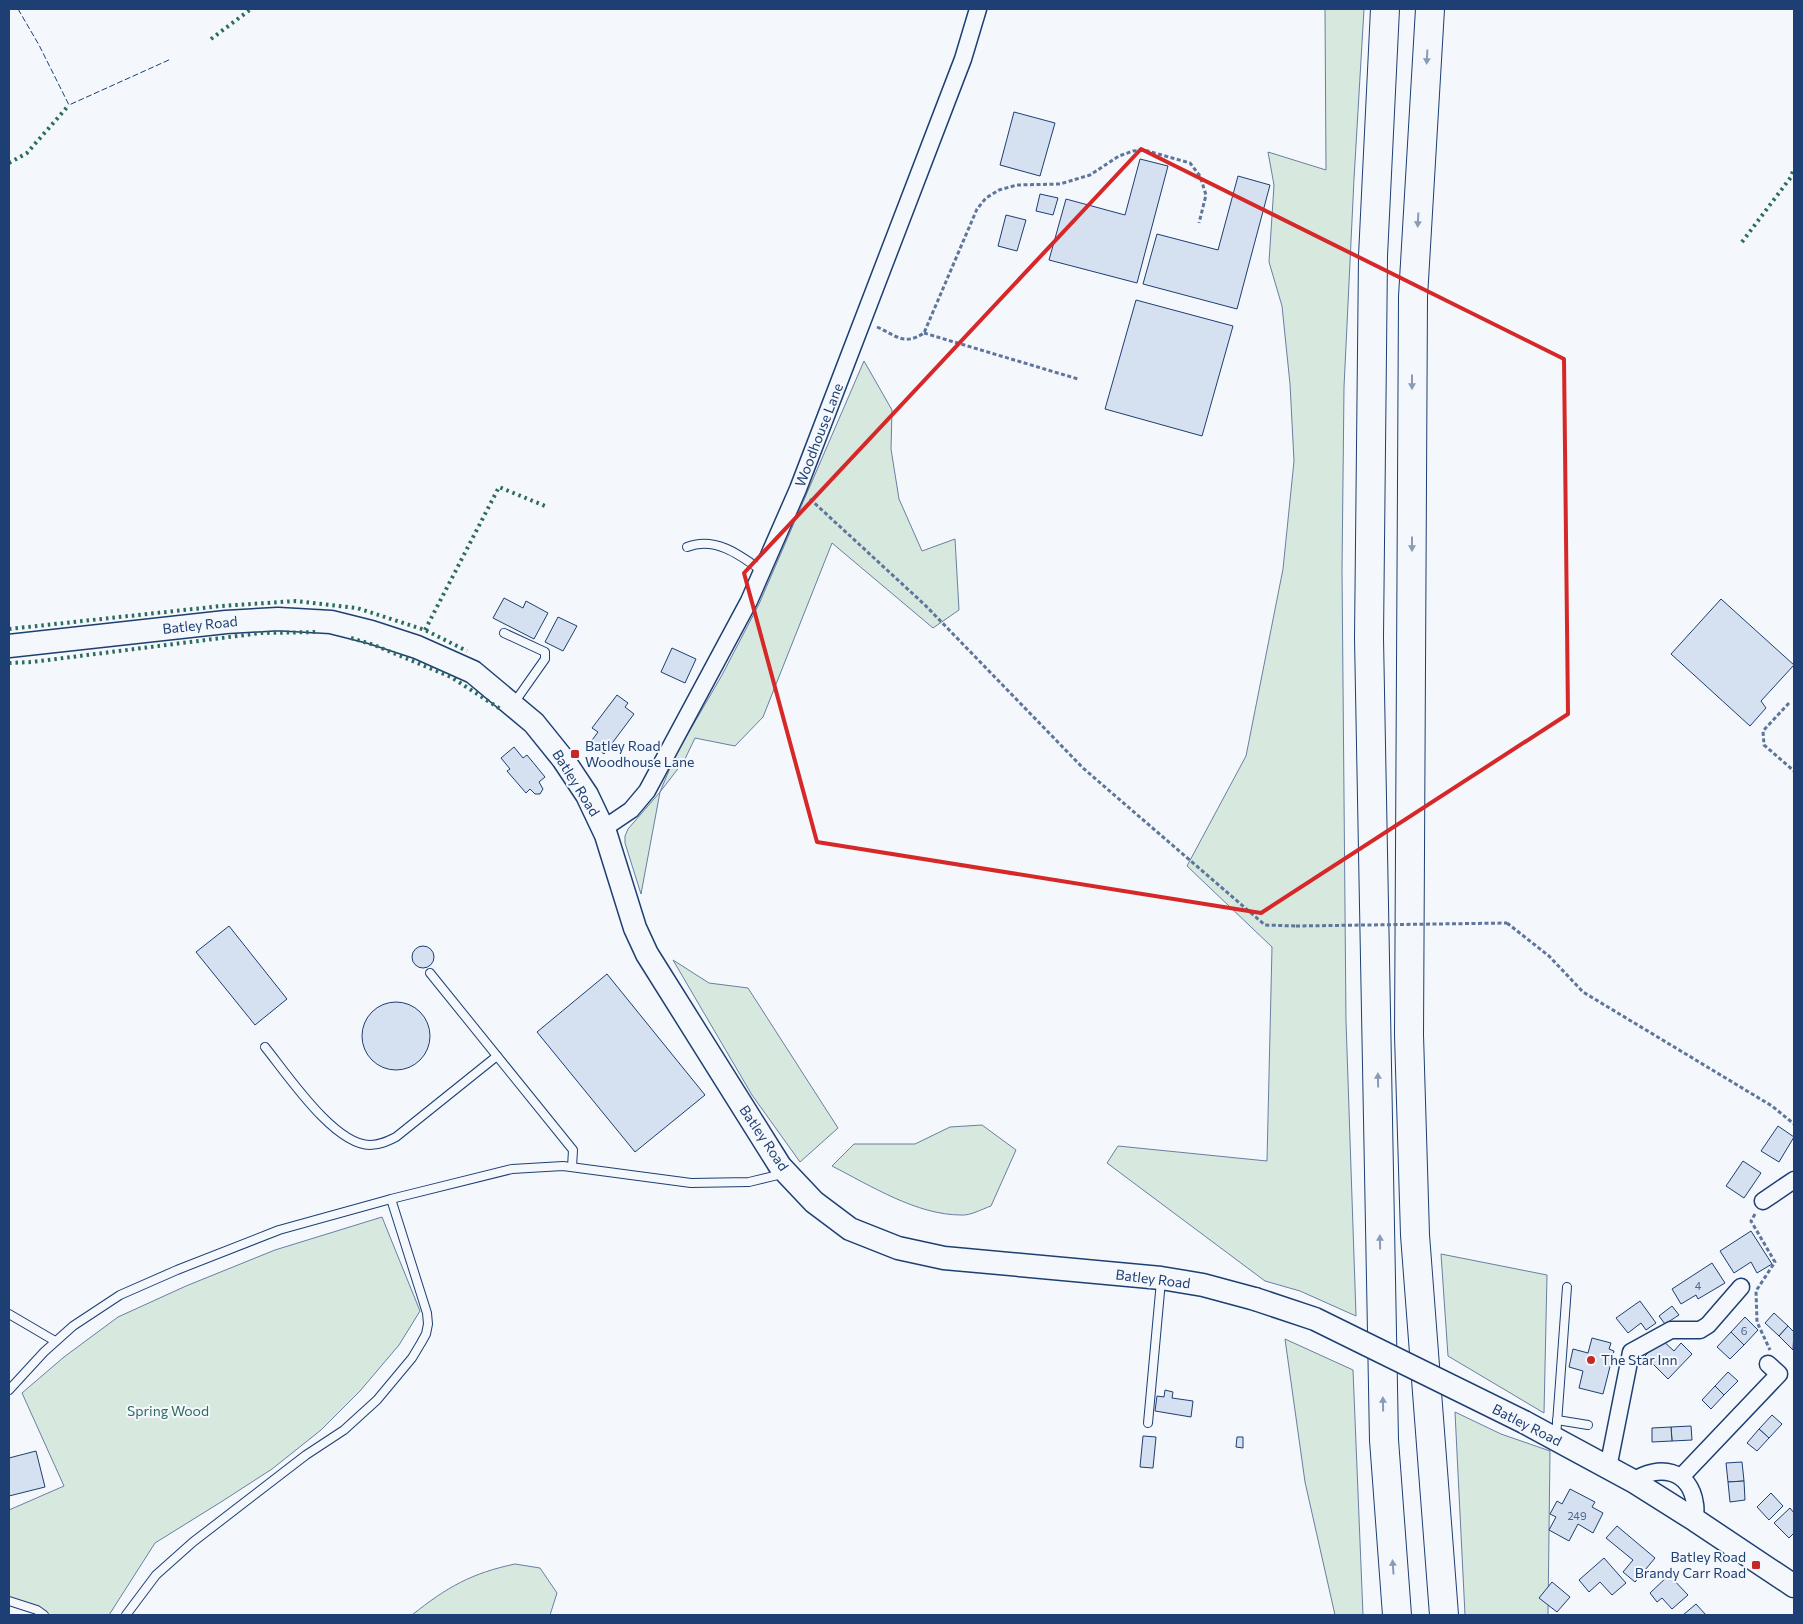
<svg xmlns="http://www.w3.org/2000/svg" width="1803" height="1624" viewBox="0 0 1803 1624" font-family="Commissioner,sans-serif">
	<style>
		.green { fill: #d7e8df; stroke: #687fa3 }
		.building { fill: #d5e0f0; stroke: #1d3f73 }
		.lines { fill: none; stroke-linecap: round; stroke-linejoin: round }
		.lane-casing { stroke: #1d3f73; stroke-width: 10 }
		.street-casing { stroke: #1d3f73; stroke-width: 19 }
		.secondary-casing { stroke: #1d3f73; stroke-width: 25 }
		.highway-casing { stroke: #1d3f73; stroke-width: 30 }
		.path { stroke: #5e769c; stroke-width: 3; stroke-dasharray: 4 2.5; stroke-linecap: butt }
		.lane { stroke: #f4f7fb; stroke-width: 8 }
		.street { stroke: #f4f7fb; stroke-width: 16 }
		.secondary { stroke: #f4f7fb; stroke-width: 22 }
		.highway { stroke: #f4f7fb; stroke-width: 28 }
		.secondary-bridge-casing { stroke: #1d3f73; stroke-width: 25; stroke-linecap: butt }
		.path-bridge { stroke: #5e769c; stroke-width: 3; stroke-dasharray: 4 2.5; stroke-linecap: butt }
		.secondary-bridge { stroke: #f4f7fb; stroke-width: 22 }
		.hedge { stroke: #2c6c60; stroke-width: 4; stroke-dasharray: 2.5 4; stroke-linecap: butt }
		.fence { stroke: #1d3f73; stroke-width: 1; stroke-dasharray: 6 2.5; stroke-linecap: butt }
		.oneway { fill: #889bb7 }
		.marked { fill: none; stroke: #d62828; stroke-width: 4; stroke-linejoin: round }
		.poi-dot { fill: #c62828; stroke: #f4f7fb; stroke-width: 2 }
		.labels { text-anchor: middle; stroke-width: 4; stroke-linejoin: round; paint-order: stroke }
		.number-label { font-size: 11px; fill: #4b6792 }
		.street-label { font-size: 14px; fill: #1d3f73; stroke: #f4f7fb }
		.poi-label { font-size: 14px; fill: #1d3f73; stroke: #f4f7fb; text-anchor: start }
		.park-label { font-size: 14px; fill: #2c6c60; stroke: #f4f7fb }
	</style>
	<rect width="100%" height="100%" fill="#f4f7fb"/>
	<g class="green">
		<polygon points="1325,9 1364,9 1354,179 1344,387 1342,570 1346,1021 1356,1316 1300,1291 1265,1281 1107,1163 1118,1146 1267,1161 1272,947 1187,866 1246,756 1283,569 1294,461 1290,384 1282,306 1269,262 1274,185 1268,152 1326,170"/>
		<polygon points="864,361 892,410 891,449 899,499 922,551 955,539 959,610 933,628 832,543 763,717 735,746 695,738 684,761 660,792 641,894 625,843 625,836 628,829 660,792 675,756 722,675 759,604"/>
		<polygon points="673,960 709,983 748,988 838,1128 800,1162 752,1095"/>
		<path d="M982,1125L1016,1150L991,1206C982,1209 970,1216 961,1215C917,1215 871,1186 832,1166L854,1144H915L950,1127Z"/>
		<polygon points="382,1217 420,1311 399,1345 360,1391 321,1430 272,1469 221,1502 155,1543 109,1615 44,1615 9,1602 9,1510 64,1486 22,1393 64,1357 118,1317 186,1286 275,1250"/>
		<polygon points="1441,1254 1547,1275 1544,1413 1448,1356"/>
		<polygon points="1285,1339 1353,1370 1363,1615 1335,1615 1305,1482"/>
		<polygon points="1455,1412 1501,1434 1550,1451 1548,1615 1465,1615"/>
		<path d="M515,1564L540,1568L557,1593L550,1615H412C447,1587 472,1573 515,1564Z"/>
	</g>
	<g class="building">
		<polygon points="1014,112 1055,123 1040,176 1000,165"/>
		<polygon points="1140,159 1168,166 1137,283 1049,260 1066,199 1125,215"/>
		<polygon points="1238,176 1270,185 1237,309 1143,284 1157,234 1218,250"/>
		<polygon points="1040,194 1058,198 1053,215 1036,211"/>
		<polygon points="1006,215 1026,220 1017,251 998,246"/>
		<polygon points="1136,300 1233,326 1202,436 1105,409"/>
		<polygon points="504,598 523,608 526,601 548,613 534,639 493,618"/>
		<polygon points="1721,599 1794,665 1761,701 1766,708 1750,726 1671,654"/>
		<polygon points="558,617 577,626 563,651 545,642"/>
		<polygon points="672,648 696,659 685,683 661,672"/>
		<polygon points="617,695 628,703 625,707 634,714 604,754 590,743 598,732 592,728"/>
		<polygon points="514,747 523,758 527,755 545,777 539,782 543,789 540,794 535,794 530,789 526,793 507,771 510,769 501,758"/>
		<polygon points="229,926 287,999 255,1025 196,952"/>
		<circle cx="423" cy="957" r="11"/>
		<polygon points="607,974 705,1095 635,1152 537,1032"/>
		<circle cx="396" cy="1036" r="34"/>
		<polygon points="1778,1126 1794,1137 1779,1162 1761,1151"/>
		<polygon points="1743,1161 1761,1173 1744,1198 1726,1186"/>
		<polygon points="1751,1231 1772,1264 1757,1273 1751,1262 1734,1273 1720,1251"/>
		<polygon points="1712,1263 1725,1283 1698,1299 1696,1295 1681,1304 1672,1289"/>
		<polygon points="1640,1301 1656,1323 1646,1330 1641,1323 1628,1333 1616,1318"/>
		<polygon points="1672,1306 1679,1315 1665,1324 1659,1316"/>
		<polygon points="1774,1313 1788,1326 1779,1336 1765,1323"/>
		<polygon points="1745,1317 1758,1330 1744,1345 1731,1332"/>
		<polygon points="1788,1326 1794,1332 1793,1350 1779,1336"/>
		<polygon points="1731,1332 1744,1345 1730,1359 1717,1347"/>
		<polygon points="1592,1338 1611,1343 1609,1349 1614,1351 1603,1394 1579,1388 1583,1371 1569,1367 1573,1349 1588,1353"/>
		<polygon points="1661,1339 1674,1351 1681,1343 1692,1354 1668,1379 1645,1356"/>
		<polygon points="1728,1372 1738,1381 1724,1395 1715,1386"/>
		<polygon points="1715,1386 1724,1395 1711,1409 1702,1400"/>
		<polygon points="1165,1390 1173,1392 1172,1398 1193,1401 1191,1417 1155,1411 1157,1396 1164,1397"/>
		<polygon points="1772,1415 1782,1424 1769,1438 1759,1429"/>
		<polygon points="1691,1426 1692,1440 1672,1441 1671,1427"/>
		<polygon points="1671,1427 1672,1441 1652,1442 1652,1428"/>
		<polygon points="1759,1429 1769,1438 1757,1451 1747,1443"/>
		<polygon points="1143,1436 1156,1437 1153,1468 1140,1467"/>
		<polygon points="1237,1437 1243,1437 1243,1448 1236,1447"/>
		<polygon points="36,1451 45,1487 9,1496 9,1458"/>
		<polygon points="1742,1462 1744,1481 1728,1482 1726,1463"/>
		<polygon points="1744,1481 1745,1500 1730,1502 1728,1482"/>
		<polygon points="1570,1489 1595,1502 1592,1507 1603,1513 1593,1533 1578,1524 1569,1541 1549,1530 1556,1517 1550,1514 1557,1501 1562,1504"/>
		<polygon points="1771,1493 1783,1506 1769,1520 1757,1507"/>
		<polygon points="1790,1508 1794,1513 1794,1533 1789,1538 1774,1523"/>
		<polygon points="1617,1526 1655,1558 1635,1582 1623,1572 1633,1560 1606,1538"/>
		<polygon points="1604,1558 1626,1583 1612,1595 1600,1582 1589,1592 1579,1580"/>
		<polygon points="1669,1575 1688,1595 1672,1609 1662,1598 1657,1602 1650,1593"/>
		<polygon points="1552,1582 1570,1597 1557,1612 1539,1598"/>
		<polygon points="1696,1604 1706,1615 1683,1615"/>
	</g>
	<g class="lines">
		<g class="lane-casing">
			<g id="lane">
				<path d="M687,547C715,536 740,555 762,571"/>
				<polyline points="504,633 545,652 545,659 514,703"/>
				<polyline points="430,973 573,1150 572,1167"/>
				<path d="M265,1047C287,1074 334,1145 370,1145C380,1145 388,1141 396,1137L497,1056"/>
				<polyline points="9,1314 55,1341"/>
				<polyline points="9,1390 44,1352 73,1326 120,1295 177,1270 279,1230 391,1199 512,1169 563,1166 691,1183 749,1182 782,1174"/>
				<polyline points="1557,1420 1588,1425"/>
				<polyline points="1148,1423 1161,1281"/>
				<polyline points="1556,1437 1567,1287"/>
				<polyline points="9,1601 37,1610 44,1615"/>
				<polyline points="126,1615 156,1575 193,1542 306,1455 344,1430 377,1400 412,1358 421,1343 426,1334 428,1324 427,1313 391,1199"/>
			</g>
		</g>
		<g class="street-casing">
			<g id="street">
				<polyline points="603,829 631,810 647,791 749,601 798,489 963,59 978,9"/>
				<polyline points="1763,1201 1794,1180"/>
				<polyline points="1608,1468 1631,1352 1671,1330 1700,1330 1708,1325 1741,1287"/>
				<polyline points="1681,1477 1779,1374 1768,1364"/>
				<path d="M1633,1481C1659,1464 1690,1469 1695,1504C1696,1509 1695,1515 1695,1520"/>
			</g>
		</g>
		<g class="secondary-casing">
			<g id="secondary">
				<polyline points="9,646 226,622 278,619 331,622 371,632 417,647 473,672 534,723 563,759 587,795 606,835 635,928 647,954 780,1166 814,1202 850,1229 898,1248 944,1258 1161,1278 1203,1285 1255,1299"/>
				<polyline points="1524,1422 1633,1481 1695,1520 1794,1586"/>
			</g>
		</g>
		<g class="highway-casing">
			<g id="highway">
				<polyline points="1385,9 1373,256 1369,638 1384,1440 1397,1615"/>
				<polyline points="1430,9 1413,297 1409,1035 1415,1235 1444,1615"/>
			</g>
		</g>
		<g class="path">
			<path d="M877,327C897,336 904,346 924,333L977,209L986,198L999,190L1017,185L1060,184L1090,175L1119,156L1133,151L1144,150L1190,163L1200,176L1206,195L1199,223"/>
			<polyline points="924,333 1078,379"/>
			<polyline points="810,499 925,605 1083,768 1265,925 1296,926"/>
			<polyline points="1789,703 1763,731 1764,745 1794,771"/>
			<polyline points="1507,923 1549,956 1583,992 1772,1106 1794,1124"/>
			<polyline points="1755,1214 1751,1221 1775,1262 1756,1291 1757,1322 1770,1350"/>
		</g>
		<use href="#lane" class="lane"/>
		<use href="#street" class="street"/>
		<use href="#secondary" class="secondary"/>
		<use href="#highway" class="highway"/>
		<g class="secondary-bridge-casing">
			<polyline id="secondary-bridge" points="1255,1299 1315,1319 1524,1422"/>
		</g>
		<polyline class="path-bridge" points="1296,926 1507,923"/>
		<use href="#secondary-bridge" class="secondary-bridge"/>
		<g class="hedge">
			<polyline points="211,39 251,9"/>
			<polyline points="9,163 27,153 69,105"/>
			<polyline points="1742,242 1791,177 1794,168"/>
			<polyline points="9,629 221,606 296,601 357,608 425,630 467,651"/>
			<polyline points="425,630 499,487 545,506"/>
			<polyline points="351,638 374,645 451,677 502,710"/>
			<polyline points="9,663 32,662 261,633 319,632"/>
		</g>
		<g class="fence">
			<polyline points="18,9 39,45 69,105 171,59"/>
			<polyline points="252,9 253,9"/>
		</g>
	</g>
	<defs><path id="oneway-solid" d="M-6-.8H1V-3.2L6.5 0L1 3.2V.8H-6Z" transform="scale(1.25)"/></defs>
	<g class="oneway">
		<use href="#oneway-solid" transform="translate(1427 57) rotate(93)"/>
		<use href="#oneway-solid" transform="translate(1418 220) rotate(93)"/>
		<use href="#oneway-solid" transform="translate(1412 382) rotate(90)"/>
		<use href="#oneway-solid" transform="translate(1412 544) rotate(90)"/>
		<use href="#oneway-solid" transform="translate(1378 1080) rotate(-91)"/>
		<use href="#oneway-solid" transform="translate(1380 1242) rotate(-91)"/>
		<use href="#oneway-solid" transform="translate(1383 1404) rotate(-91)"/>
		<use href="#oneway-solid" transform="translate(1393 1567) rotate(-94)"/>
	</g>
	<path class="marked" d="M1141,149L1564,359L1568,714L1261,913L817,842L744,573Z"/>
	<g class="poi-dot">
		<rect x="570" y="749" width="10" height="10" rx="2.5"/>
		<circle cx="1591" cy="1360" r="5"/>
		<rect x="1751" y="1560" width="10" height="10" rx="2.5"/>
	</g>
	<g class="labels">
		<g class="number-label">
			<text x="1698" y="1290">4</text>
			<text x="1744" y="1335">6</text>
			<text x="1577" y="1520">249</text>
		</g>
		<g class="street-label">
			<text transform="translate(819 435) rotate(-69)" y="5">Woodhouse Lane</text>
			<text transform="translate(200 625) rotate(-6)" y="5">Batley Road</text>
			<text transform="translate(576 783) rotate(58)" y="5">Batley Road</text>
			<text transform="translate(764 1138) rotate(56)" y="5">Batley Road</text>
			<text transform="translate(1153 1279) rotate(7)" y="5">Batley Road</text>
			<text transform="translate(1527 1425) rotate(27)" y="5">Batley Road</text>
		</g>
		<g class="poi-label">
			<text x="585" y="751">Batley Road<tspan x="585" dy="16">Woodhouse Lane</tspan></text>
			<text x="1601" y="1365">The Star Inn</text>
			<text x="1746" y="1562" text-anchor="end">Batley Road<tspan x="1746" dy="16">Brandy Carr Road</tspan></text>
		</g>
		<g class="park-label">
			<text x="168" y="1416">Spring Wood</text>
		</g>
	</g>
	<rect width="1803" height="1624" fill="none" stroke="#1d3f73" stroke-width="20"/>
</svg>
